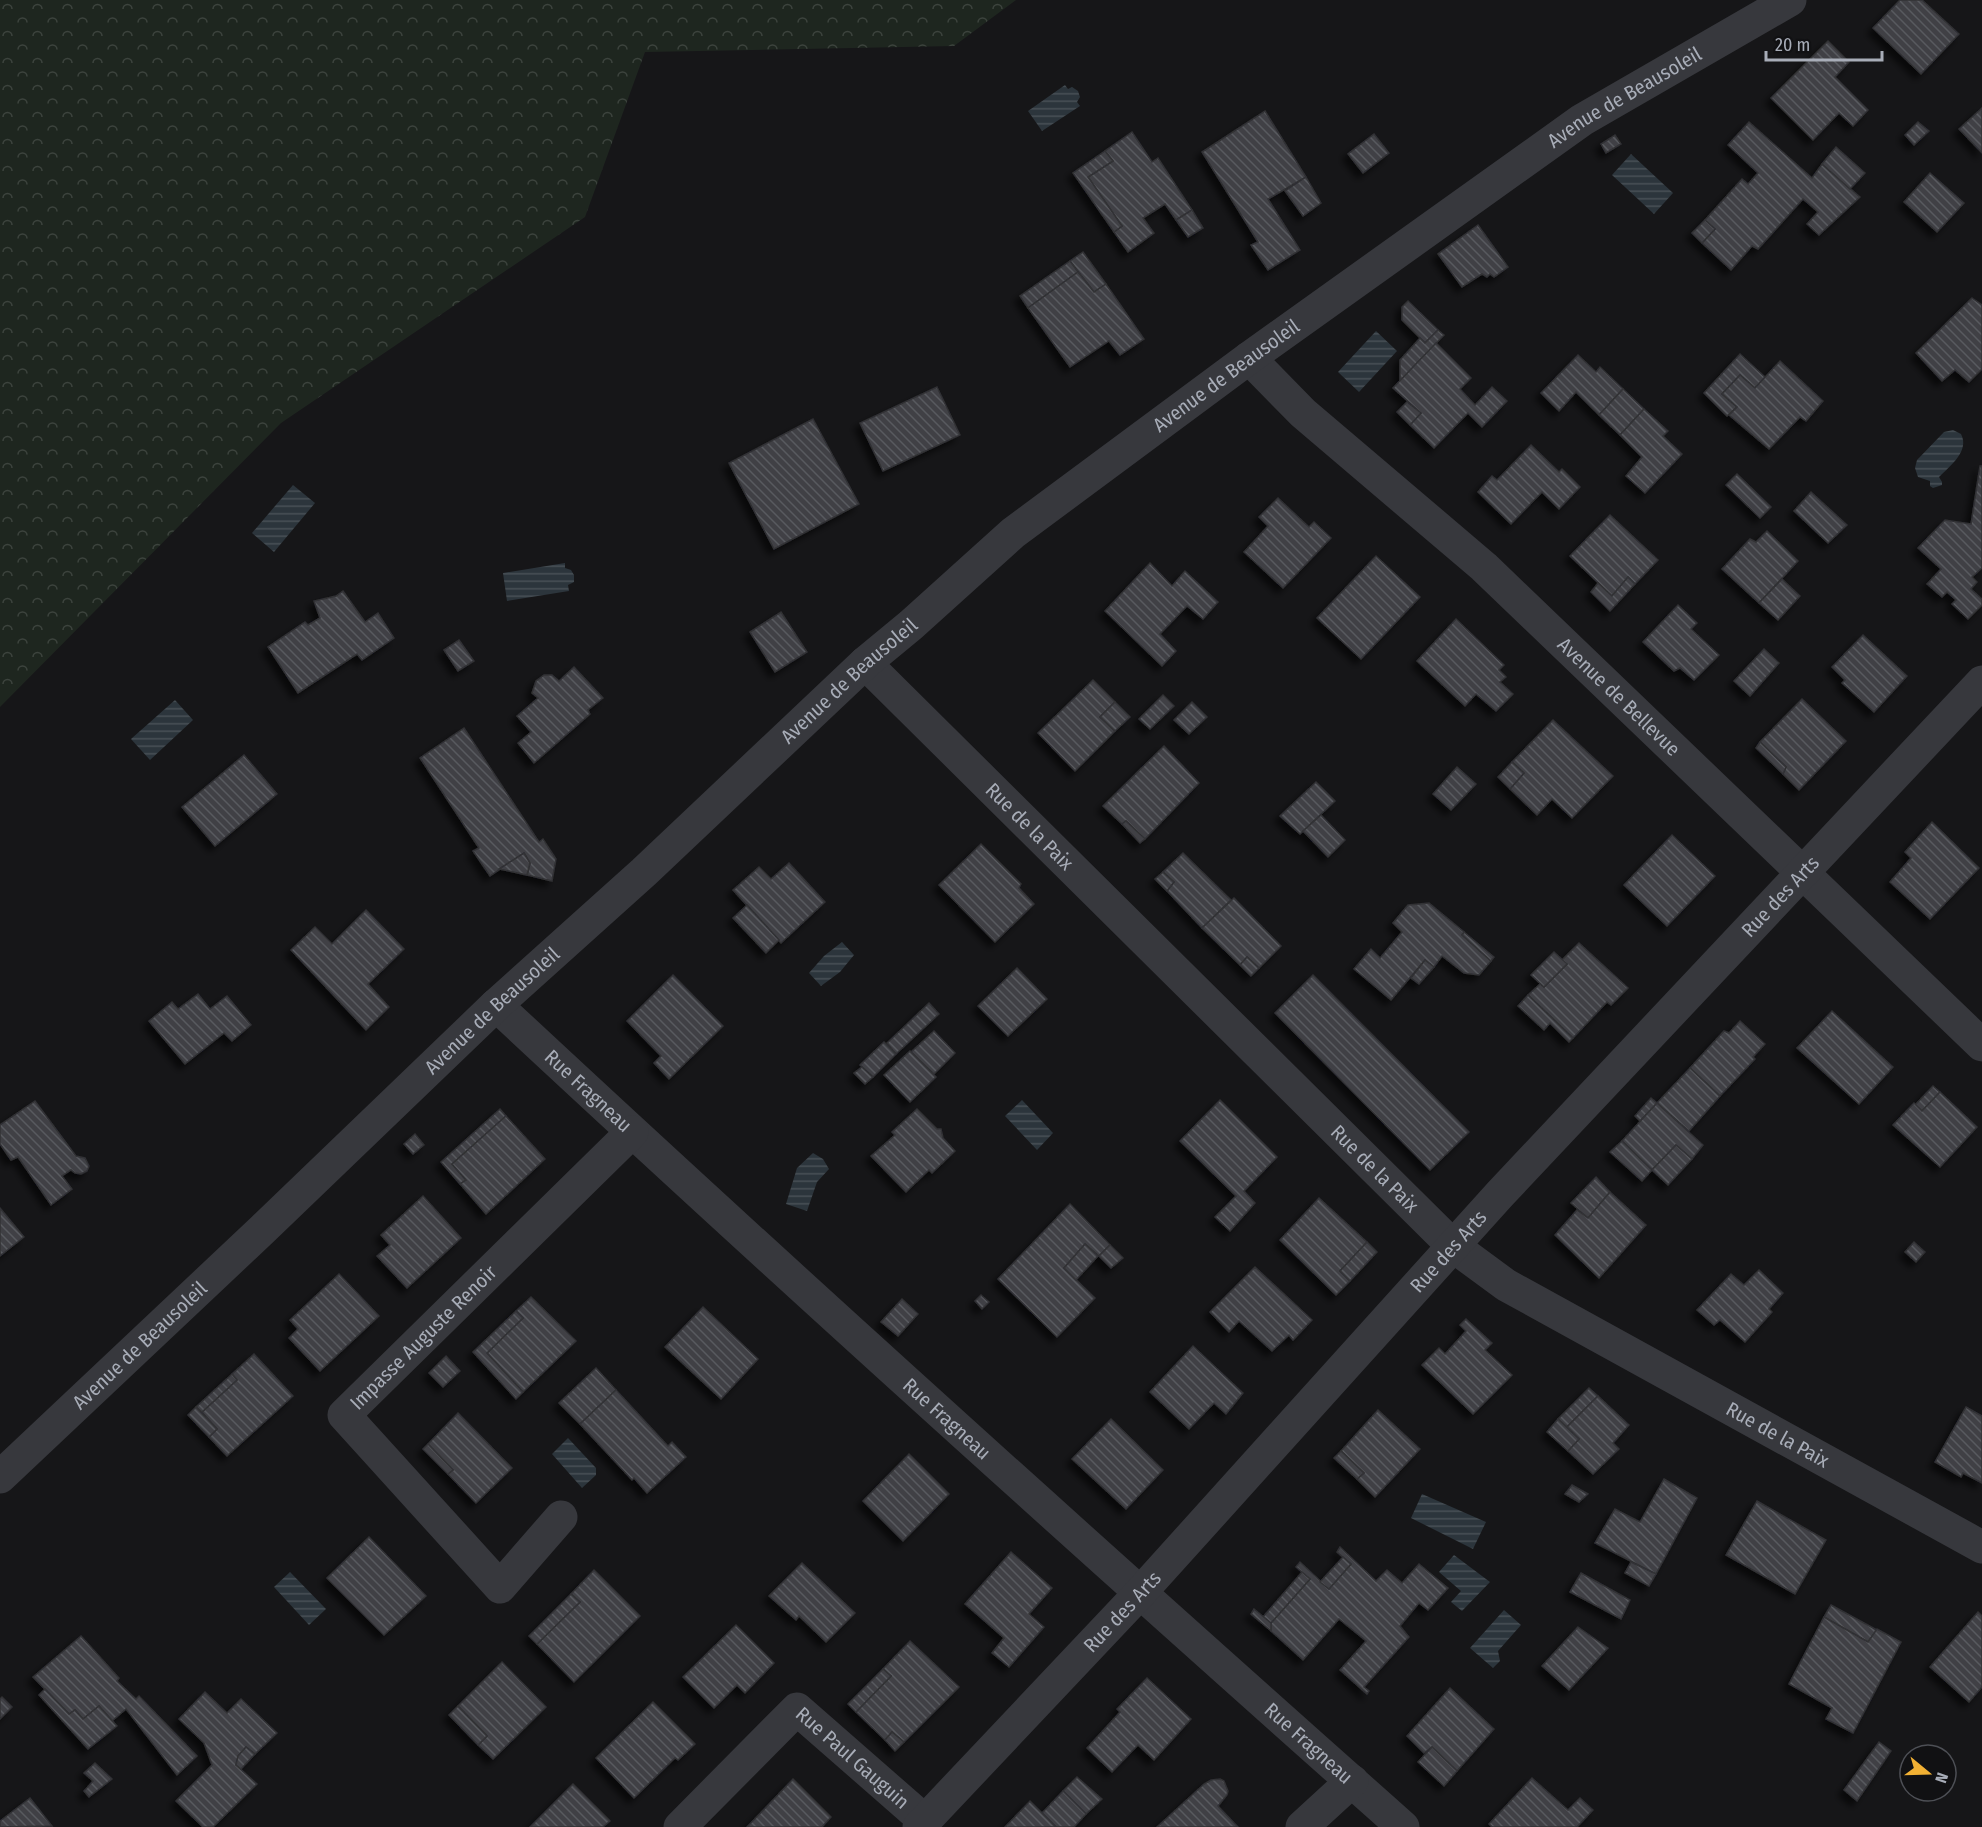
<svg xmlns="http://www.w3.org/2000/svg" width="1982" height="1827" viewBox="0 0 1982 1827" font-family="'Fira Sans Condensed',sans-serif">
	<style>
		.forest { fill: url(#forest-crowns) }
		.water { fill: url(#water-rules) }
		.building { fill: url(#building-back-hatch); stroke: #303034; stroke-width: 1.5; filter: url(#shadow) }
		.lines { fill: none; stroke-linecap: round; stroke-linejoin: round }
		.minor { stroke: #37383d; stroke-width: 33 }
		.labels { text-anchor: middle; stroke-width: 5; stroke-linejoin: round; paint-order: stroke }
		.street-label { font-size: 20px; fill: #a8adb8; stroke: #111113 }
	</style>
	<defs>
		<pattern id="forest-crowns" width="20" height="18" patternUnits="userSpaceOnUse" patternTransform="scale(1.5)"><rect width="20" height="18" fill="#1e261f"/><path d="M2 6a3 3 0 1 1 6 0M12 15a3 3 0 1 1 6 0" fill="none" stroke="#3c433d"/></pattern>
		<pattern id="water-rules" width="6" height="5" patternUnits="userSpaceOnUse" patternTransform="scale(1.5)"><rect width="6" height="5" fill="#2c353c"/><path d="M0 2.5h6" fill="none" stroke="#485056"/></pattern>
		<pattern id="building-back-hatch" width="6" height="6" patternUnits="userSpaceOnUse" patternTransform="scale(1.5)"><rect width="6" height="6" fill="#404145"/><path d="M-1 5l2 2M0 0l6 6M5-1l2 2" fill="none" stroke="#595a5e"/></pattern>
		<filter id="shadow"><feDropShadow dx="-5.5" dy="5.5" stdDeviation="3" flood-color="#0009"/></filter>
	</defs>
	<rect width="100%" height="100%" fill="#161618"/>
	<polygon class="forest" points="0,0 1016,0 954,46 645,52 585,217 281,423 0,707"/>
	<g class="water">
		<polygon points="1065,85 1068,89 1072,87 1078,91 1080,97 1077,102 1080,106 1042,131 1028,111"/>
		<polygon points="1631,154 1673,193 1654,214 1612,175"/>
		<polygon points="1376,331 1397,351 1359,392 1338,372"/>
		<path d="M1953,430L1961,434C1970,451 1950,466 1939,477L1942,482V485L1933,488L1930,486V481L1918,477L1915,468L1917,460L1944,432Z"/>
		<polygon points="293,485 315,503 274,552 252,533"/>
		<polygon points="565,563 565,568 571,570 574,575 574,582 568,585 569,591 507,601 503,573"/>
		<polygon points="175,700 193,720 150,760 131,739"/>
		<polygon points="842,942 854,955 840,972 821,986 809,973 824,956"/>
		<polygon points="1022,1100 1053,1133 1037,1150 1005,1116"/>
		<polygon points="813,1153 823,1159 829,1169 817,1182 807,1211 786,1204 797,1168"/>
		<polygon points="568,1438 596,1468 596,1475 582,1488 552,1454"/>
		<polygon points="1422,1494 1486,1522 1473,1549 1411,1518"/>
		<polygon points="1454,1555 1490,1582 1462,1611 1451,1602 1461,1591 1439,1572"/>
		<polygon points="290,1572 326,1609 309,1625 274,1587"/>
		<polygon points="1504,1610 1521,1625 1498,1651 1500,1661 1493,1668 1470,1648"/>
	</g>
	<g class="building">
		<polygon points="1900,0 1922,0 1959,34 1921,74 1873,28"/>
		<polygon points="1828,41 1849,62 1835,77 1868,110 1853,126 1839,113 1813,140 1771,98"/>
		<polygon points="1982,108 1982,153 1959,129"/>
		<polygon points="1265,111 1306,177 1268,199 1300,250 1268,270 1251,245 1258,242 1202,152"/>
		<polygon points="1749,122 1812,178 1822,164 1860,197 1819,235 1807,224 1818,212 1803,199 1758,249 1752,246 1731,270 1702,243 1715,229 1705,220 1742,179 1748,184 1758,173 1728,145"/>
		<polygon points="1918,122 1929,131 1914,145 1905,135"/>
		<polygon points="1132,132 1152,162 1158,158 1192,210 1176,220 1165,204 1143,218 1154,233 1128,252 1114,232 1122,226 1088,177 1113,161 1105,151"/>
		<polygon points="1374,134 1389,153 1363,173 1348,154"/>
		<polygon points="1615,135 1621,144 1606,153 1601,144"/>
		<polygon points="1836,147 1865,173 1850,189 1822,164"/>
		<polygon points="1105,151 1113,161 1088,177 1122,226 1114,232 1073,173"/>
		<polygon points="1930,173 1964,203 1937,232 1904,202"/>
		<polygon points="1306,177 1321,203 1303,216 1285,191"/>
		<polygon points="1192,210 1203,228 1188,237 1176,220"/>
		<polygon points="1705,220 1715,229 1702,243 1692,233"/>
		<polygon points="1478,225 1508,267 1494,277 1490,274 1487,277 1482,274 1462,287 1438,254"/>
		<polygon points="1083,252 1106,284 1094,292 1070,261"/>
		<polygon points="1070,261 1078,272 1028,308 1020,296"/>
		<polygon points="1078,272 1094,292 1106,284 1144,339 1120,355 1109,341 1070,367 1028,308"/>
		<polygon points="1972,298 1982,305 1982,369 1969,382 1955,370 1942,381 1916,353"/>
		<polygon points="1408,301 1438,330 1425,343 1402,320 1402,307"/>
		<polygon points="1438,330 1444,335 1400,381 1400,360 1420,338 1425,343"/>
		<polygon points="1436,343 1471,378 1460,389 1475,405 1492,387 1507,401 1482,427 1468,413 1434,448 1410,425 1421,413 1393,388"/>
		<polygon points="1740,354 1765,377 1755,388 1740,375 1722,394 1737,407 1727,416 1704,393"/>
		<polygon points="1578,355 1596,372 1600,367 1623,389 1599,415 1576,392 1559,411 1541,393"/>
		<polygon points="1780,361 1823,401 1806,421 1800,417 1769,449 1729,415 1737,407 1722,394 1740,375 1755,388"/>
		<polygon points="937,387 960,435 883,471 860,423"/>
		<polygon points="1623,389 1644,409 1620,435 1599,415"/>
		<polygon points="1407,402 1421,413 1410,425 1397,412"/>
		<polygon points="1644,409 1668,431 1663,436 1682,454 1645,493 1626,476 1642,457 1620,435"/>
		<polygon points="813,419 859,504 774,549 729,463"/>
		<polygon points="1531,445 1559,472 1562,469 1580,487 1559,509 1542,492 1511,524 1478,492 1492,476 1497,480"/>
		<polygon points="1980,466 1982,466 1982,568 1972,577 1977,582 1971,589 1982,599 1982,605 1968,619 1952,604 1956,600 1947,592 1942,597 1927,584 1941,569 1918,548 1945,520 1971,524"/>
		<polygon points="1737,474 1771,507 1760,518 1726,485"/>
		<polygon points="1811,492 1847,525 1828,543 1794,511"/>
		<polygon points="1278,498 1309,527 1314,522 1331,538 1283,588 1244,552 1268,526 1259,517"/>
		<polygon points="1610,515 1658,560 1635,584 1628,577 1612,596 1570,556"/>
		<polygon points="1767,531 1798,561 1759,603 1722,569 1750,539 1756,542"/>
		<polygon points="1376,556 1420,597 1361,659 1317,618"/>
		<polygon points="1150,563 1172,586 1185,571 1218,602 1203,619 1187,606 1160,634 1176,651 1162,666 1105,611"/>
		<polygon points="1628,577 1635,584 1610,611 1591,592 1598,583 1612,596"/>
		<polygon points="1782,579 1800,596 1778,620 1759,603"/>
		<polygon points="343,591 365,622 378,613 394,638 362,660 357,654 298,693 268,647 305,622 308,625 320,618 314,601 336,596"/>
		<polygon points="1678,605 1697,623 1691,629 1719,655 1694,680 1680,668 1674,671 1643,642"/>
		<polygon points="781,612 807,652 775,672 750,632"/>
		<polygon points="1456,619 1504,665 1499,670 1506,677 1500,682 1513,694 1496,711 1476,694 1465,706 1417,661"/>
		<polygon points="1863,635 1907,676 1874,712 1842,683 1845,680 1832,667"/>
		<polygon points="459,640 474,661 458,671 444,650"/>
		<polygon points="1764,649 1779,663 1750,696 1734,681"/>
		<polygon points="574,667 603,698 588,710 590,714 534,763 518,743 531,732 517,716 538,698 532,693 536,681 544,675 552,675 559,681"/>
		<polygon points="1093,680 1115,702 1100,717 1115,731 1075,771 1038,733"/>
		<polygon points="1163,695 1174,706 1150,729 1139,719"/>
		<polygon points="1802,699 1846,741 1799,790 1783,774 1786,767 1760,742"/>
		<polygon points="1115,702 1130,717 1115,731 1100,717"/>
		<polygon points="1192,702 1207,717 1189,734 1174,720"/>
		<polygon points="1553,720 1613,776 1572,818 1552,799 1537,815 1510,789 1524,773 1512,762"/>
		<polygon points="464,728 539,842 543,839 556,859 552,881 527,875 530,863 524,853 490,876 473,851 479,848 420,758"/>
		<polygon points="1760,742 1786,767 1783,774 1756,748"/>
		<polygon points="1164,746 1199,783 1145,839 1126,821 1122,824 1103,806"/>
		<polygon points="244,755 277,794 215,846 182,807"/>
		<polygon points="1512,762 1524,773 1510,789 1498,777"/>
		<polygon points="1457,767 1476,784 1451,810 1433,794"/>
		<polygon points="1316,782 1335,801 1300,834 1280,816"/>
		<polygon points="1321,815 1345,840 1328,857 1303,831"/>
		<polygon points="1126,821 1145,839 1140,843 1122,824"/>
		<polygon points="1932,822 1979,868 1930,919 1890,882 1911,858 1905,852"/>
		<polygon points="1672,835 1715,876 1667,926 1624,885"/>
		<polygon points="981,844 1021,884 1019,888 1034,904 995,942 939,885"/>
		<polygon points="524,853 530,863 527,875 499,869"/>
		<polygon points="1183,853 1231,900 1202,928 1167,891 1174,882 1163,872"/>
		<polygon points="789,863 825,902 781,943 733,890 759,867 771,879"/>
		<polygon points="1163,872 1174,882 1167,891 1155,879"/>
		<polygon points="1234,898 1281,946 1259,968 1247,957 1240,965 1202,928"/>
		<polygon points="1429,903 1464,932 1462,935 1491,961 1479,975 1464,973 1442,956 1434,967 1425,960 1391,1000 1354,969 1371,949 1380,958 1402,932 1393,923 1408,905"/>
		<polygon points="747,905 779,940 766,953 733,918"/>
		<polygon points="366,910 404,949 368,984 389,1007 366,1030 291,950 315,927 332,944"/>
		<polygon points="1464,932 1494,957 1491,961 1462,935"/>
		<polygon points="1579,943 1628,988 1611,1005 1607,1002 1573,1038 1528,995 1540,984 1544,987 1567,964 1562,960"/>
		<polygon points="1554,952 1567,964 1544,987 1531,975"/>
		<polygon points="1247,957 1259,968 1251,976 1240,965"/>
		<polygon points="1425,960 1434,967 1419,984 1411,978"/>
		<polygon points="1017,968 1047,999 1008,1036 978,1006"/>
		<polygon points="673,975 723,1026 669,1079 654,1063 661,1056 627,1021"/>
		<polygon points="1313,975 1469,1132 1430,1170 1275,1013"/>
		<polygon points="198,994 210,1009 227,996 251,1025 232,1041 224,1033 185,1064 149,1021 172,1002 178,1009"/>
		<polygon points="1528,995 1573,1038 1569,1042 1550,1023 1544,1030 1518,1006"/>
		<polygon points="929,1003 939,1014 896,1054 887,1043"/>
		<polygon points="1832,1011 1893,1067 1859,1104 1797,1048"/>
		<polygon points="1740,1021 1765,1044 1753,1057 1755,1059 1720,1096 1690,1068 1724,1031 1729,1033"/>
		<polygon points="934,1031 955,1053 934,1074 911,1052"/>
		<polygon points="884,1042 896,1054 873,1077 860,1065"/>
		<polygon points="910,1051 936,1077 910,1102 884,1075"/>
		<polygon points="862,1067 873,1077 865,1084 854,1073"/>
		<polygon points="1690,1068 1720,1096 1689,1131 1657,1103"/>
		<polygon points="1933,1086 1940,1092 1922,1111 1915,1105"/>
		<polygon points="1940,1092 1977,1127 1940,1167 1893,1125 1914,1103 1922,1111"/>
		<polygon points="1651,1098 1657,1103 1640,1121 1635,1116"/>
		<polygon points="1220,1100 1277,1157 1244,1191 1255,1203 1230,1231 1215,1217 1236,1196 1180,1141"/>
		<polygon points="35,1101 76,1156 85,1158 89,1166 87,1171 81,1174 75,1173 71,1170 62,1176 72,1189 51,1205 18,1157 11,1160 0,1144 0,1125"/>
		<polygon points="1657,1103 1703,1145 1692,1159 1676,1145 1652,1170 1622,1141"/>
		<polygon points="500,1109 506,1116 452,1164 466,1180 460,1184 441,1162"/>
		<polygon points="917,1109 937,1129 941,1129 943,1138 955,1151 932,1173 929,1170 906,1192 871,1156 895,1135 892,1132"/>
		<polygon points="506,1116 545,1159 486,1214 460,1184 466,1180 452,1164"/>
		<polygon points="415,1134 424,1145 413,1154 404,1144"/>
		<polygon points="1622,1141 1652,1170 1642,1181 1610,1152"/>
		<polygon points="1676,1145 1692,1159 1668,1185 1652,1170"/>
		<polygon points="1596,1177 1610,1192 1588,1218 1571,1203"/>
		<polygon points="1610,1192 1646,1225 1599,1278 1555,1235 1577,1210 1588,1218"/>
		<polygon points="423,1196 461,1238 407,1288 377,1256 390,1245 381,1235"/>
		<polygon points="1319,1198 1367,1242 1340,1271 1350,1281 1336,1295 1280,1240"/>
		<polygon points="1070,1204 1110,1245 1099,1256 1085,1244 1064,1268 1095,1298 1057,1337 998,1279"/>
		<polygon points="0,1208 24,1237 0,1256"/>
		<polygon points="1367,1242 1377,1252 1350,1281 1340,1271"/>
		<polygon points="1914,1242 1925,1252 1916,1262 1905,1252"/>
		<polygon points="1085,1244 1098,1256 1076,1280 1064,1268"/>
		<polygon points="1110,1245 1123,1258 1111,1268 1099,1256"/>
		<polygon points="1255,1267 1312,1320 1293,1340 1289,1335 1272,1351 1239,1321 1229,1332 1210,1312"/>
		<polygon points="1759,1270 1783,1293 1769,1309 1772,1312 1745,1342 1720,1320 1714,1325 1697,1310 1731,1274 1744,1285"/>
		<polygon points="339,1274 379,1316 320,1371 289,1338 298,1329 290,1320"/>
		<polygon points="981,1295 989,1302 982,1309 975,1301"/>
		<polygon points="531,1297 576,1341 523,1392 487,1353 523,1318 516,1311"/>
		<polygon points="902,1299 918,1314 898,1336 881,1322"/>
		<polygon points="703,1307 758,1359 721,1399 665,1347"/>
		<polygon points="516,1311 523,1318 487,1353 523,1392 516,1399 473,1352"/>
		<polygon points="1466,1319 1492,1343 1485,1350 1512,1375 1473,1414 1422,1365 1439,1348 1445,1354 1466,1331 1460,1325"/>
		<polygon points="1193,1346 1243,1393 1226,1414 1214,1403 1189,1429 1150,1392"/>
		<polygon points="254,1354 293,1396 227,1456 209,1437 217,1429 202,1412 237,1380 232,1374"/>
		<polygon points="446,1356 460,1371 443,1387 429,1373"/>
		<polygon points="596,1368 616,1390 580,1424 559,1403"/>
		<polygon points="232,1374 237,1380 202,1412 196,1407"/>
		<polygon points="1589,1388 1598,1396 1567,1427 1558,1419"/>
		<polygon points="616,1390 668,1446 672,1442 686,1457 647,1493 634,1478 632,1480 580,1424"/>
		<polygon points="1598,1396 1629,1425 1613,1443 1619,1449 1593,1474 1568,1451 1579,1439 1567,1427"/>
		<polygon points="196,1407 217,1429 209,1437 188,1415"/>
		<polygon points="1966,1407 1982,1416 1982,1483 1963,1473 1961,1477 1935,1462"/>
		<polygon points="1378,1410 1420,1449 1375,1497 1357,1479 1364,1473 1341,1451"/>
		<polygon points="458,1413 512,1468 476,1503 448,1474 453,1470 428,1444"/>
		<polygon points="1111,1419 1163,1470 1126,1509 1072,1459"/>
		<polygon points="1558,1419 1579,1439 1568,1451 1547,1432"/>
		<polygon points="428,1444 453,1470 448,1474 423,1449"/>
		<polygon points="1341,1451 1364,1473 1357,1479 1334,1458"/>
		<polygon points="909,1454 949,1494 903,1541 863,1501"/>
		<polygon points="1664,1479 1697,1498 1656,1574 1595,1543 1615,1509 1640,1522"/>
		<polygon points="1572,1485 1588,1494 1579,1502 1565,1494"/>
		<polygon points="1757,1501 1826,1540 1795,1594 1726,1555"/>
		<polygon points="369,1537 426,1596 384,1635 327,1578"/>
		<polygon points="1340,1547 1376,1581 1387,1570 1402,1583 1419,1564 1448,1588 1428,1610 1419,1603 1400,1626 1409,1637 1364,1687 1369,1691 1367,1694 1340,1670 1366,1641 1339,1619 1303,1660 1271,1631 1271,1623 1310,1579 1296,1567 1300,1562 1329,1589 1351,1564 1337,1552"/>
		<polygon points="1011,1552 1052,1588 1029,1614 1044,1627 1009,1667 992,1653 1004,1638 965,1604"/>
		<polygon points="1343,1557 1351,1564 1329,1589 1320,1582"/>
		<polygon points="1631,1562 1656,1574 1649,1586 1625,1573"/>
		<polygon points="802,1563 855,1613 826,1642 799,1616 796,1620 769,1596"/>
		<polygon points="594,1570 640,1616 574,1682 537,1644 580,1602 571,1594"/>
		<polygon points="1302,1572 1310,1579 1271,1623 1263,1617"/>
		<polygon points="1581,1573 1630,1600 1621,1619 1570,1592"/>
		<polygon points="571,1594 580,1602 537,1644 529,1636"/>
		<polygon points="1831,1605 1877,1630 1868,1642 1824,1617"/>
		<polygon points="1254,1609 1271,1623 1271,1631 1251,1614"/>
		<polygon points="1978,1612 1982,1616 1982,1687 1969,1702 1930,1667"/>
		<polygon points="1824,1617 1868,1642 1877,1629 1901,1642 1853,1733 1826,1719 1832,1708 1789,1684"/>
		<polygon points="736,1625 774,1663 745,1693 737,1685 714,1708 683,1677"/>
		<polygon points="1578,1627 1608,1648 1569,1690 1542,1666"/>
		<polygon points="81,1636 119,1678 117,1681 136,1699 139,1696 197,1756 177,1775 126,1709 112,1721 99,1706 83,1719 75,1710 69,1714 33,1677"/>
		<polygon points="910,1641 959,1687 904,1742 892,1732 885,1740 856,1712 891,1676 883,1669"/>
		<polygon points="502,1662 546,1707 493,1759 478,1745 487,1736 458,1706"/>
		<polygon points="883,1669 891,1676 856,1712 848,1704"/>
		<polygon points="1147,1678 1191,1719 1154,1760 1138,1745 1112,1772 1087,1748 1120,1712 1117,1709"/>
		<polygon points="1450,1688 1494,1729 1457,1771 1432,1747 1424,1753 1407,1736"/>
		<polygon points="45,1689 69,1714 75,1710 83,1719 99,1706 117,1726 88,1749 39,1695"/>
		<polygon points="205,1692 227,1713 241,1699 277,1733 255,1754 246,1747 238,1756 236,1765 257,1784 213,1827 203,1827 176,1801 212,1765 204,1743 179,1719"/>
		<polygon points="2,1697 12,1707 0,1719 0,1699"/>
		<polygon points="653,1702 695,1744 678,1760 675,1758 634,1798 596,1758"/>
		<polygon points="458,1706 487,1736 478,1745 449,1715"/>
		<polygon points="892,1732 904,1742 895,1751 885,1740"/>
		<polygon points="1879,1742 1891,1751 1857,1801 1844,1790"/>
		<polygon points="246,1747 255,1754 241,1769 236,1765 238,1756"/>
		<polygon points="1432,1747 1457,1771 1444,1786 1418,1762"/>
		<polygon points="95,1763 112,1779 89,1797 84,1791 93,1781 84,1773"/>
		<polygon points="1077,1777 1102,1799 1086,1814 1063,1791"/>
		<polygon points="1532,1778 1568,1810 1580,1798 1593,1810 1577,1827 1492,1827 1489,1824"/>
		<polygon points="793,1779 831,1817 822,1827 747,1827"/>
		<polygon points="1220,1779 1224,1781 1228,1791 1227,1795 1218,1806 1238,1827 1157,1827 1204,1784 1211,1780"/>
		<polygon points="573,1784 610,1821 603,1827 530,1827"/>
		<polygon points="1063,1791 1086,1814 1074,1827 1056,1827 1042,1813"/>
		<polygon points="30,1798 52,1826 0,1827 0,1821"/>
		<polygon points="1030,1801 1056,1827 1005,1827"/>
	</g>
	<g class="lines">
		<g class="minor">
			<path id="s1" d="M1249,358L1303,413L1484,567L1982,1045"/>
			<path id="s2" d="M865,663L1453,1246L1506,1285L1982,1547"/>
			<path id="s3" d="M496,1005C795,1284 1098,1556 1403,1827"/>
			<path id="s4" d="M0,1477L263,1229L496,1005L644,872L865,663L911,625L1013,533L1249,358L1582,120L1790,0"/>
			<path id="s5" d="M561,1517L500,1587L344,1415L632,1132"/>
			<path id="s6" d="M680,1827L797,1709L925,1821"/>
			<path id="s7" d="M919,1827L1140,1593L1500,1194L1982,682"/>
			<polyline points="1302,1827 1352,1781"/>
		</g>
	</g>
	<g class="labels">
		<g class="street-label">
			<text dy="7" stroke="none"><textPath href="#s4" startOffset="2136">Avenue de Beausoleil</textPath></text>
			<text dy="7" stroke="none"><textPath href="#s4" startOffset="1650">Avenue de Beausoleil</textPath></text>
			<text dy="7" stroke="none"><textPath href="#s4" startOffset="1164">Avenue de Beausoleil</textPath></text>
			<text dy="7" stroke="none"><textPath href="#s1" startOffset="502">Avenue de Bellevue</textPath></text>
			<text dy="7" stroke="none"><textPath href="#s2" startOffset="232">Rue de la Paix</textPath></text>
			<text dy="7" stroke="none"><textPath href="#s7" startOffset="1268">Rue des Arts</textPath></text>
			<text dy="7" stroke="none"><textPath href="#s4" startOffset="678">Avenue de Beausoleil</textPath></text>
			<text dy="7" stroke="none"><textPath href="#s3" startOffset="126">Rue Fragneau</textPath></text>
			<text dy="7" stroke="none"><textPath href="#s2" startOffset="718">Rue de la Paix</textPath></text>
			<text dy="7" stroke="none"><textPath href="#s7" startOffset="782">Rue des Arts</textPath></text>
			<text dy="7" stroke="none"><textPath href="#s5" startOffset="436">Impasse Auguste Renoir</textPath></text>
			<text dy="7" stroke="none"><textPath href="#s4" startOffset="192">Avenue de Beausoleil</textPath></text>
			<text dy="7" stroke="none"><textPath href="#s3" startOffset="612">Rue Fragneau</textPath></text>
			<text dy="7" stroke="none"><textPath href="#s2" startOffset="1204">Rue de la Paix</textPath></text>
			<text dy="7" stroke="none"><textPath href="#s7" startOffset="296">Rue des Arts</textPath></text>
			<text dy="7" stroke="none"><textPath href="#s3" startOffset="1098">Rue Fragneau</textPath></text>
			<text dy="7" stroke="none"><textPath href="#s6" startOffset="240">Rue Paul Gauguin</textPath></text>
		</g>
	</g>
	<g transform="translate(1928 1773) rotate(109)"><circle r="28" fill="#111113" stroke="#4d4f55" stroke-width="1.5"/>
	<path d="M0-4.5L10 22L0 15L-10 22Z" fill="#f2b134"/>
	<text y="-9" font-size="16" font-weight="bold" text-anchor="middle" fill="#a8adb8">N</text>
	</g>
	<path d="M1766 51v9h116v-9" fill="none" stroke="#a8adb8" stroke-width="3"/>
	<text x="1775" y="51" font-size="18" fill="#a8adb8" stroke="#111113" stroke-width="4.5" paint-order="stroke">20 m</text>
</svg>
